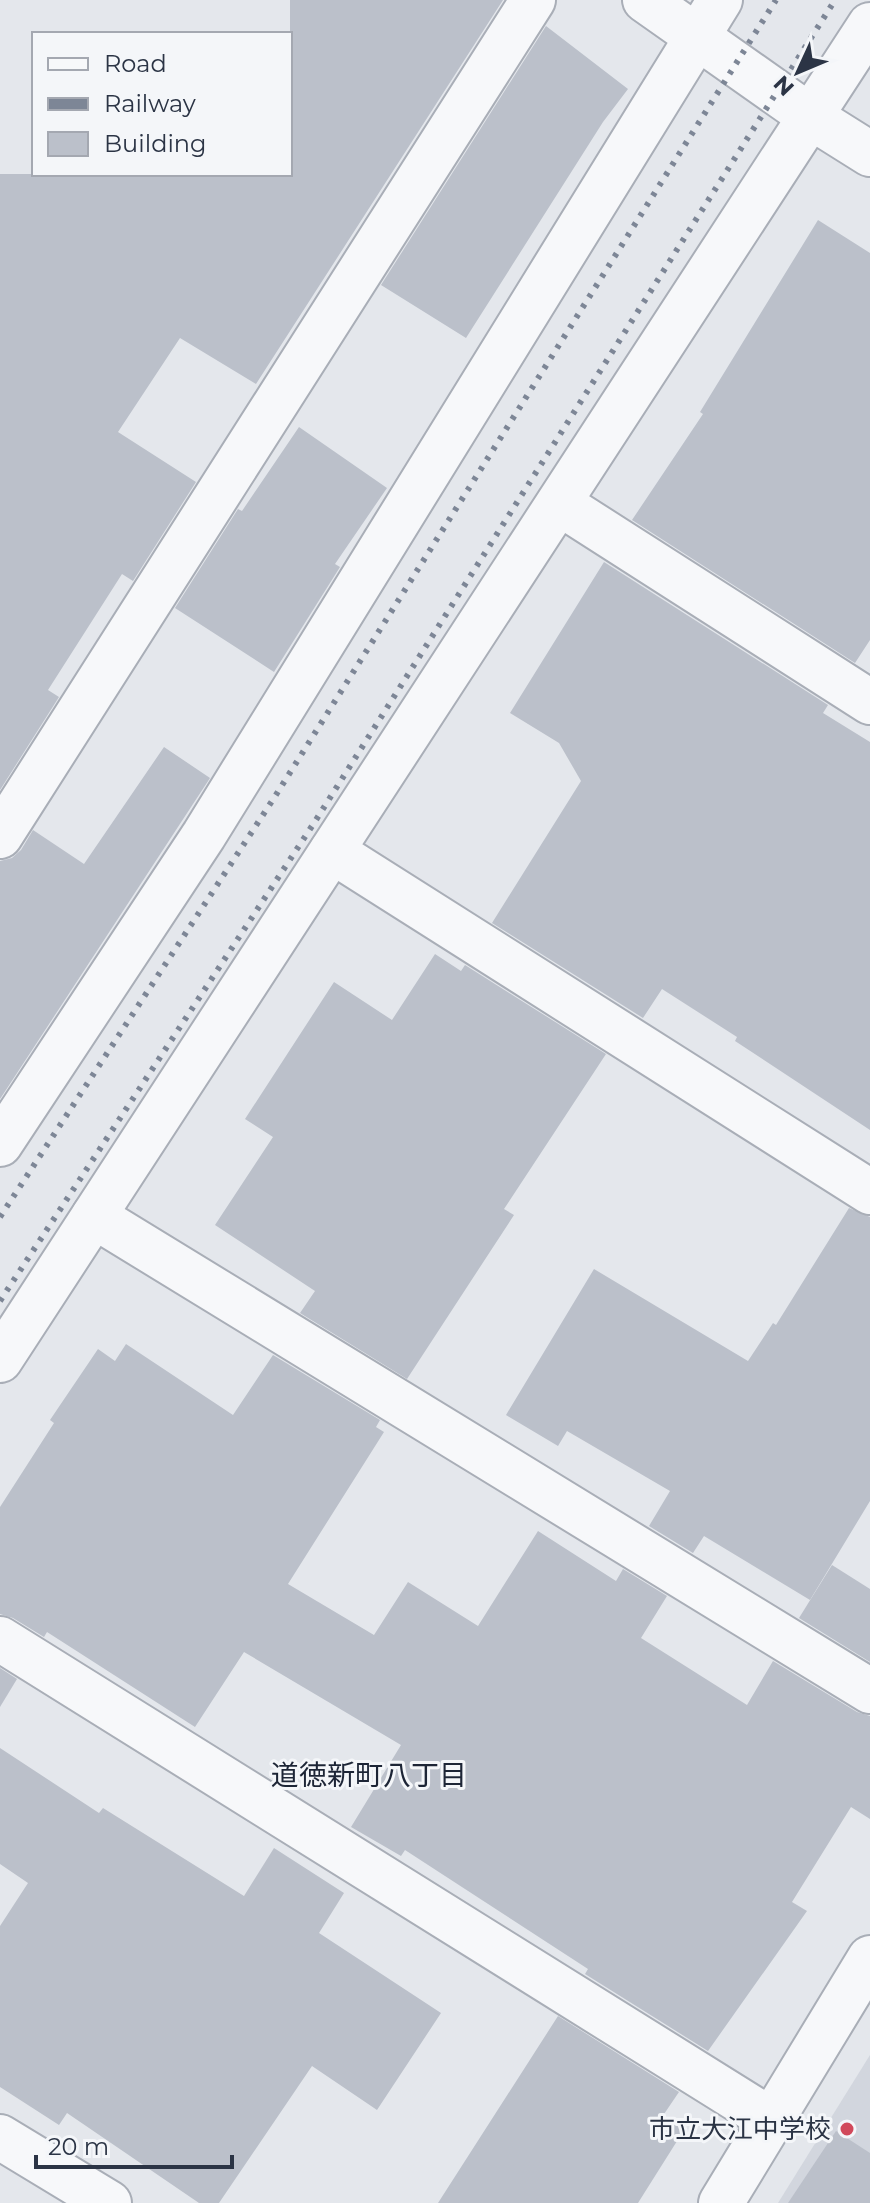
<svg xmlns="http://www.w3.org/2000/svg" width="870" height="2203" viewBox="0 0 870 2203" font-family="Montserrat,'Noto Sans JP',sans-serif">
	<style>
		.built { fill: #d2d6de }
		.building { fill: #bbc0ca }
		.lines { fill: none; stroke-linecap: round; stroke-linejoin: round }
		.minor-casing { stroke: #a9aeb7; stroke-width: 48 }
		.tertiary-casing { stroke: #a9aeb7; stroke-width: 48 }
		.minor { stroke: #f7f8fa; stroke-width: 44 }
		.tertiary { stroke: #f7f8fa; stroke-width: 44 }
		.rail { stroke: #7d8696; stroke-width: 6; stroke-dasharray: 4 8; stroke-linecap: butt }
		.poi-dot { fill: #d1495b; stroke: #f4f6f9; stroke-width: 3 }
		.labels { text-anchor: middle; stroke-width: 6; stroke-linejoin: round; paint-order: stroke }
		.poi-label { font-size: 26px; fill: #2b3445; stroke: #f4f6f9; text-anchor: end }
		.neighbourhood-label { font-size: 28px; fill: #1d2536; stroke: #f4f6f9 }
	</style>
	<rect width="100%" height="100%" fill="#e4e7ec"/>
	<polygon class="built" points="870,2055 870,2203 778,2203"/>
	<g class="building">
		<polygon points="290,0 503,0 256,384 180,338 118,432 196,482 133,581 122,574 48,690 59,697 0,790 0,174 290,174"/>
		<polygon points="546,26 628,89 603,122 466,338 381,285"/>
		<polygon points="818,220 870,253 870,640 855,663 632,520 703,414 700,412"/>
		<polygon points="299,427 387,488 335,564 340,567 274,672 175,608 238,509 242,511"/>
		<polygon points="604,562 828,705 823,713 870,742 870,1130 735,1041 737,1037 662,989 643,1018 492,923 581,781 559,743 510,713"/>
		<polygon points="164,747 210,778 0,1099 0,861 12,858 21,850 33,830 84,864"/>
		<polygon points="435,954 461,971 465,965 606,1054 504,1209 514,1215 407,1379 300,1313 315,1291 215,1225 273,1137 245,1119 334,982 392,1020"/>
		<polygon points="849,1208 870,1217 870,1501 810,1600 704,1536 693,1553 649,1526 670,1491 567,1431 558,1446 506,1415 594,1269 748,1361 773,1323 776,1325"/>
		<polygon points="126,1344 233,1415 273,1355 380,1420 376,1427 384,1432 288,1584 374,1635 408,1582 478,1626 538,1531 616,1581 623,1569 667,1596 641,1638 747,1705 773,1661 857,1712 870,1716 870,1819 851,1807 792,1902 807,1911 708,2051 585,1974 588,1969 405,1850 401,1856 351,1827 401,1745 244,1652 195,1727 47,1632 44,1637 13,1618 0,1614 0,1507 54,1423 50,1420 98,1349 115,1361"/>
		<polygon points="832,1565 870,1589 870,1662 799,1618"/>
		<polygon points="0,1668 17,1679 0,1707"/>
		<polygon points="0,1748 99,1813 103,1808 244,1896 274,1848 344,1893 319,1933 441,2013 377,2110 312,2066 219,2203 199,2203 67,2113 59,2125 0,2087 0,1926 28,1883 0,1864"/>
		<polygon points="558,2016 679,2092 662,2117 684,2130 638,2203 438,2203"/>
		<polygon points="836,2131 870,2153 870,2203 788,2203"/>
	</g>
	<g class="lines">
		<g class="minor-casing">
			<g id="minor">
				<polyline points="559,503 870,702"/>
				<polyline points="0,836 533,0"/>
				<polyline points="332,851 870,1192"/>
				<polyline points="0,1144 204,835 720,0"/>
				<polyline points="94,1216 870,1691"/>
				<polyline points="0,1360 870,25"/>
				<polyline points="0,1639 771,2120"/>
				<polyline points="0,2137 109,2203"/>
				<polyline points="721,2203 870,1958"/>
			</g>
		</g>
		<g class="tertiary-casing">
			<polyline id="tertiary" points="645,0 811,117 870,154"/>
		</g>
		<use href="#minor" class="minor"/>
		<use href="#tertiary" class="tertiary"/>
		<g class="rail">
			<polyline points="0,1217 274,798 776,0"/>
			<polyline points="0,1301 314,823 835,0"/>
		</g>
	</g>
	<circle class="poi-dot" cx="847" cy="2129" r="8"/>
	<g class="labels">
		<g class="poi-label">
			<text x="831" y="2138">市立大江中学校</text>
		</g>
		<g class="neighbourhood-label">
			<text x="369" y="1785">道徳新町八丁目</text>
		</g>
	</g>
	<rect x="32" y="32" width="260" height="144" fill="#f4f6f9" stroke="#a4a8b1" stroke-width="2"/>
	<rect x="48" y="58" width="40" height="12" fill="#f7f8fa" stroke="#a4a8b1" stroke-width="2"/>
	<text x="104" y="72" font-size="24" fill="#2b3445">Road</text>
	<rect x="48" y="98" width="40" height="12" fill="#7d8696" stroke="#a4a8b1" stroke-width="2"/>
	<text x="104" y="112" font-size="24" fill="#2b3445">Railway</text>
	<rect x="48" y="132" width="40" height="24" fill="#bbc0ca" stroke="#a4a8b1" stroke-width="2"/>
	<text x="104" y="152" font-size="24" fill="#2b3445">Building</text>
	<g transform="translate(798 72) rotate(226)" stroke="#f4f6f9" stroke-width="6" paint-order="stroke">
	<path d="M0-6L14 30L0 20L-14 30Z" fill="#2b3445"/>
	<text y="-12" font-size="22" font-weight="bold" text-anchor="middle" fill="#2b3445">N</text>
	</g>
	<path d="M36 2155v12h196v-12" fill="none" stroke="#2b3445" stroke-width="4"/>
	<text x="48" y="2155" font-size="24" fill="#2b3445" stroke="#f4f6f9" stroke-width="6" paint-order="stroke">20 m</text>
</svg>
